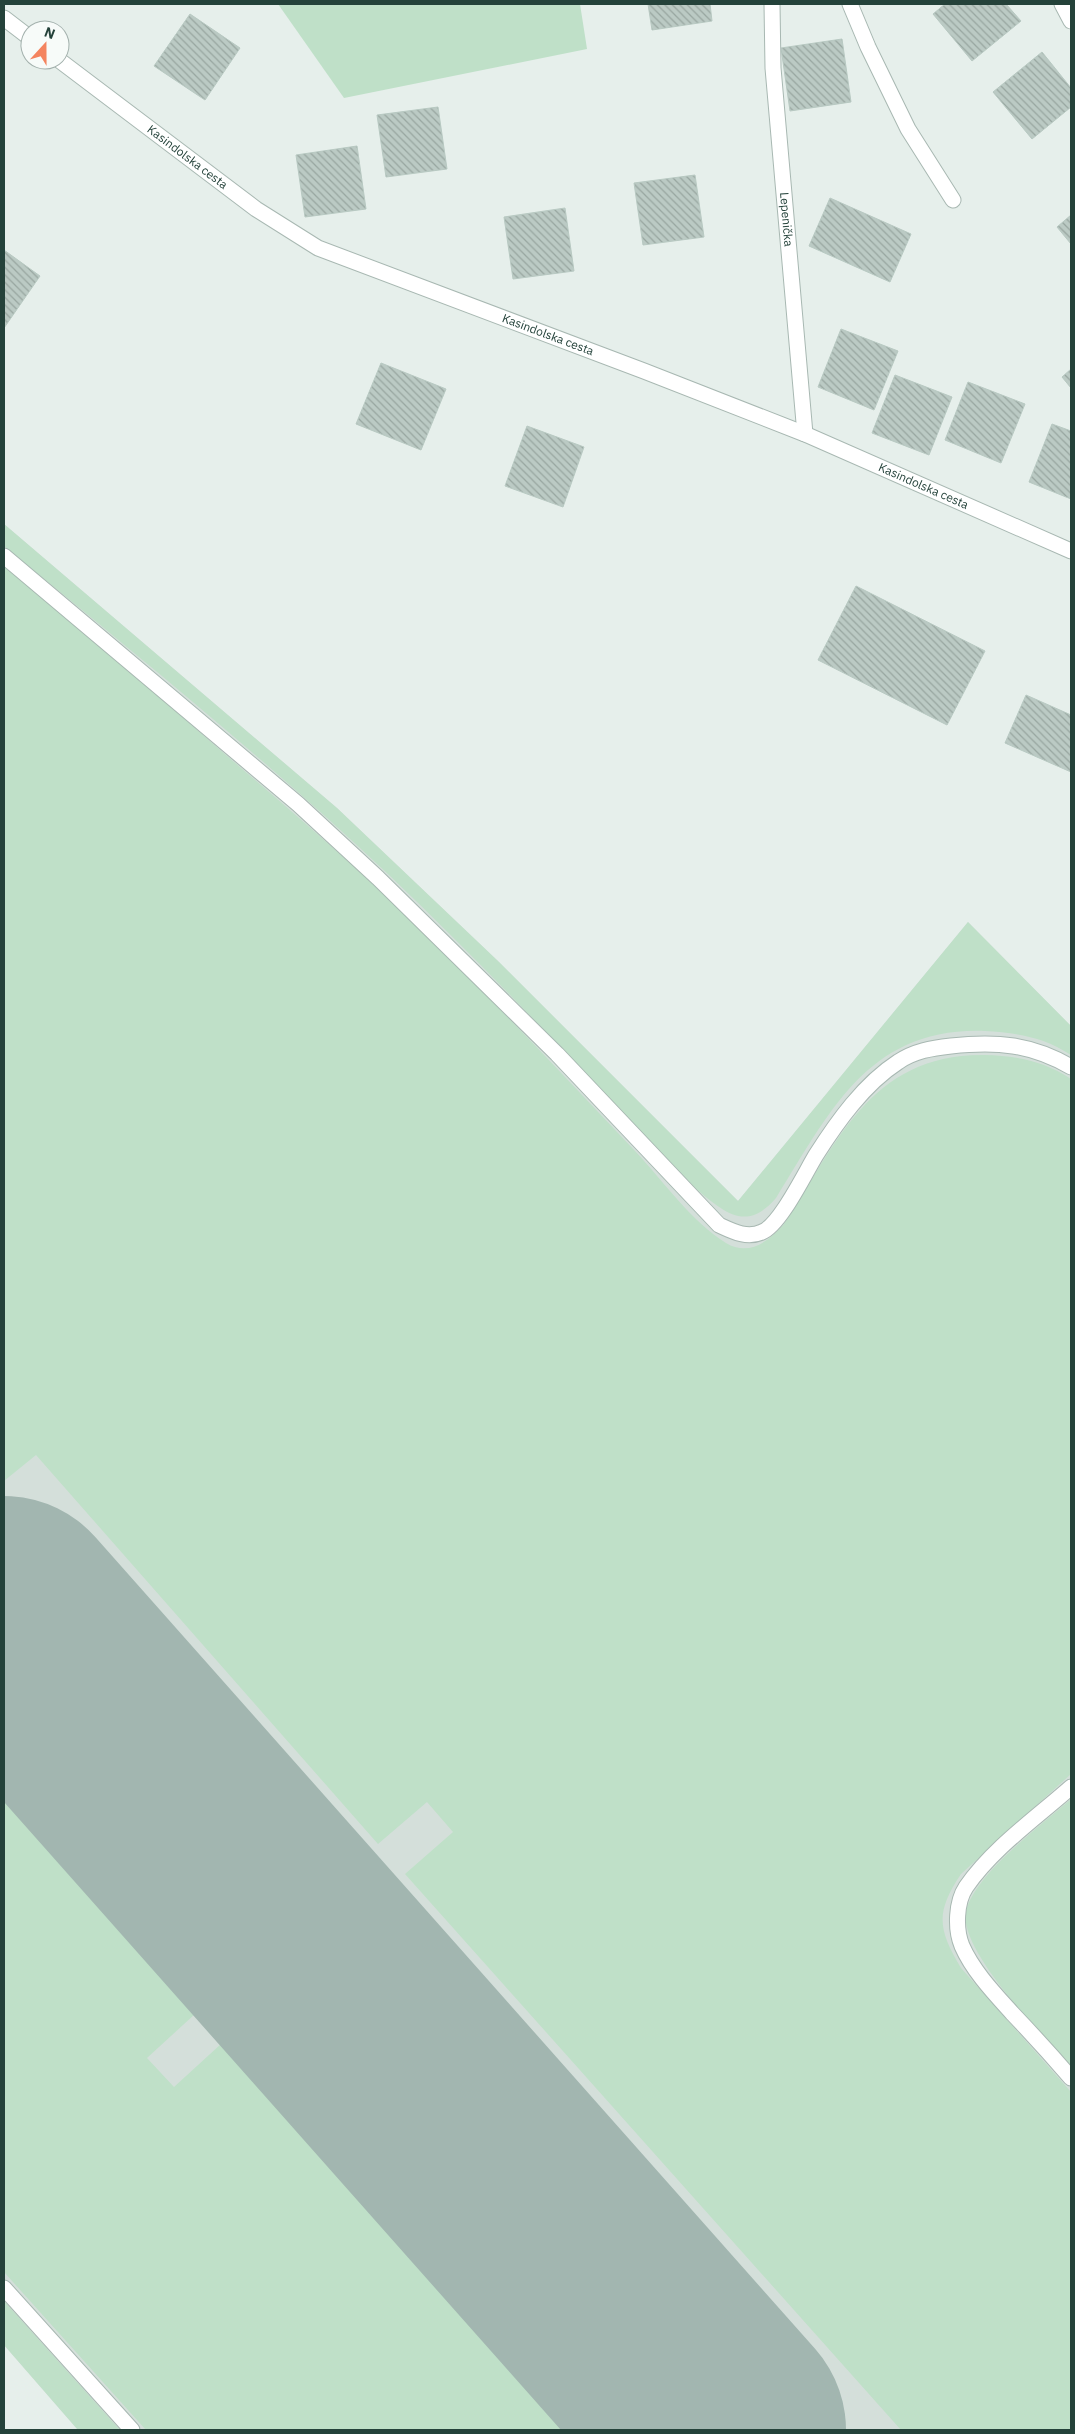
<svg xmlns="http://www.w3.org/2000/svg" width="1075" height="2434" viewBox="0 0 1075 2434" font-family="'IBM Plex Sans',sans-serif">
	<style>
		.built { fill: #d4dfda }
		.grass { fill: #bfe0c8 }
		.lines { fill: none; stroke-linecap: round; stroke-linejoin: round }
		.runway { stroke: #a2b6b0; stroke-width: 244 }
		.building { fill: url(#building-back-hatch); stroke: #b8c9c2 }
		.minor-casing { stroke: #a8b8b2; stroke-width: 17 }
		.minor { stroke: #fff; stroke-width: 15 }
		.labels { text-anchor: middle; stroke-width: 4; stroke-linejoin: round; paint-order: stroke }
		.street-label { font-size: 12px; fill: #24423a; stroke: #f7fbf9 }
	</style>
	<defs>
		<pattern id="building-back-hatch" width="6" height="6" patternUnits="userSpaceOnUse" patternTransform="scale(1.25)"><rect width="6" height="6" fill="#bbcac4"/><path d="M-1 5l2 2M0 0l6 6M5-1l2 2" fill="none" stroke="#98a6a0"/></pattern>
	</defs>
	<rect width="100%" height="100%" fill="#e6efeb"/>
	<polygon class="built" points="4,524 337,808 499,962 738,1201 968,922 1071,1026 1071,2430 78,2430 4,2345"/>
	<g class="grass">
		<polygon points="278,4 580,4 587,49 344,98"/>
		<path d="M4,524L337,808L499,962L738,1201L968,922L1071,1026V1055C1044,1037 1017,1033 985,1031C868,1027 830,1112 776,1198C746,1233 724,1212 695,1188C594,1083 495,976 390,876C267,760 134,653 4,546Z"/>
		<path d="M4,566C77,625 148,687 219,749C298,817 378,885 452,960C514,1023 575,1087 636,1152C663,1181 692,1222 726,1243C749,1257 769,1241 784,1224C837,1143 871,1053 985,1055C1017,1056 1044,1061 1071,1079V1774L961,1874C935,1913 938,1929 961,1968L1071,2092V2430H901L405,1874L453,1832L427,1802L378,1844L36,1455L4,1481Z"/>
		<polygon points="4,1794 195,2014 147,2058 174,2087 221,2044 567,2430 146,2430 4,2272"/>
		<path d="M1071,1799V2067C1045,2038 958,1950 966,1912C973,1875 1043,1824 1071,1799Z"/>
		<polygon points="4,2301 120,2430 78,2430 4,2345"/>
	</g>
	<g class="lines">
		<polyline class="runway" points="4,1618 724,2430"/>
	</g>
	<g class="building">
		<polygon points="648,4 710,4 712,21 652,30"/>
		<polygon points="945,4 1006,4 1021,21 972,61 933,14"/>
		<polygon points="190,14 240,48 205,100 154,66"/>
		<polygon points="842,39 851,102 790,111 781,48"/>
		<polygon points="1042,52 1071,88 1071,107 1032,139 993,92"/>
		<polygon points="438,107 447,169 386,177 377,115"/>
		<polygon points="357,146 366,209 305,217 296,155"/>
		<polygon points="695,175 704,237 643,245 634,183"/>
		<polygon points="830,198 911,234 890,282 809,246"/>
		<polygon points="565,208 574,271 513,279 504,217"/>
		<polygon points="1071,215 1071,244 1057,227"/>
		<polygon points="4,250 40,276 4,328"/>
		<polygon points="841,329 898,351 874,410 818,387"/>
		<polygon points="381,363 446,389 421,450 356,424"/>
		<polygon points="1071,369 1071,388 1062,377"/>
		<polygon points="895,375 952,397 929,455 872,433"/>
		<polygon points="968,382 1025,404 1001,463 945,440"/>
		<polygon points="1052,424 1071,431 1071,499 1029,482"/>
		<polygon points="527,426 584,447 563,507 505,486"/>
		<polygon points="856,586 985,651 947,725 818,660"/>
		<polygon points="1026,695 1071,715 1071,772 1005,743"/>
	</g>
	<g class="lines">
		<g class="minor-casing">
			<g id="minor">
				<path id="s1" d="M772,4L773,68L805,434"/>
				<polyline points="850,4 868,47 908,129 953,200"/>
				<polyline points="1062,4 1071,21"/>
				<polyline points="4,18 30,38"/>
				<path id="s2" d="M59,60L256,209L318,248L644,371L805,434L1071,551"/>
				<path d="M4,556L298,804L378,878L557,1054L719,1225C732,1231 747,1239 762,1232C780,1225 805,1173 816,1155C837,1122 864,1084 898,1062C914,1051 932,1048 951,1046C997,1041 1031,1044 1071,1067"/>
				<path d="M1071,1787C1036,1818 993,1848 966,1887C956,1902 955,1929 962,1946C973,1971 994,1993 1012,2013C1032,2034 1052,2056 1071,2078"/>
				<polyline points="4,2288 132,2430"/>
			</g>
		</g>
		<use href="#minor" class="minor"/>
	</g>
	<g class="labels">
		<g class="street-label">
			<text dy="4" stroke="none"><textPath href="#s2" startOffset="161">Kasindolska cesta</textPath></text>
			<text dy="4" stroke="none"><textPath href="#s1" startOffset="216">Lepenička</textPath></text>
			<text dy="4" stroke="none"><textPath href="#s2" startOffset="566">Kasindolska cesta</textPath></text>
			<text dy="4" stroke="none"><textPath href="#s2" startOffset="971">Kasindolska cesta</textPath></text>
		</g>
	</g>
	<rect width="1075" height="2434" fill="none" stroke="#24423a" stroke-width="10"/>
	<g transform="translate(45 45) rotate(21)"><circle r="24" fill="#f7fbf9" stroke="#a3b1ad"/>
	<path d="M0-4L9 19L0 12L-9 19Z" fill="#f4845f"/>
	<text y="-8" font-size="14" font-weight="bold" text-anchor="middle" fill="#24423a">N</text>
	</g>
</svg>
